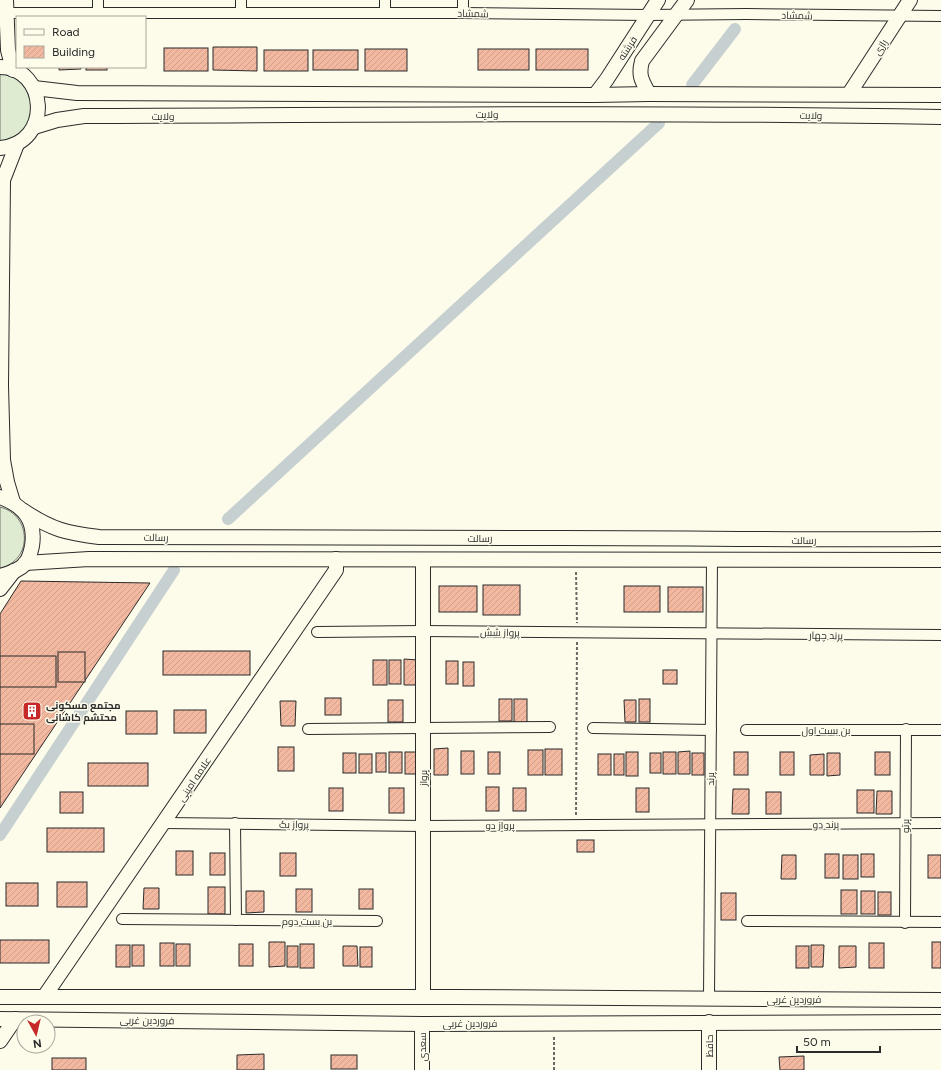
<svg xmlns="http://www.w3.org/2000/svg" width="941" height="1070" viewBox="0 0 941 1070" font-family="Figtree,Cairo,sans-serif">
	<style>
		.grass { fill: #deebd1; stroke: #74746e }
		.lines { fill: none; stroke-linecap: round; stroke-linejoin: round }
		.canal { stroke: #c7d0d0; stroke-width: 12 }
		.building { fill: url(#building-hatch); stroke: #2b2b2b }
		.street-casing { stroke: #2b2b2b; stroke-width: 12 }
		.secondary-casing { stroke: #2b2b2b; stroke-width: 16 }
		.path { stroke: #6a6964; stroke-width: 2; stroke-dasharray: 3 2; stroke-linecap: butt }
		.street { stroke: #fdfbea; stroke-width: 10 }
		.secondary { stroke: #fdfbea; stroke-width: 14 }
		.labels { text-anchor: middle; stroke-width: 3; stroke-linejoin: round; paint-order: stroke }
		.street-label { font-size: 10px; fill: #2b2b2b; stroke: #fdfbea }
		.poi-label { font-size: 10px; font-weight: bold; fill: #2b2b2b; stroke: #fdfbea; text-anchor: start }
	</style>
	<defs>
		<pattern id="building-hatch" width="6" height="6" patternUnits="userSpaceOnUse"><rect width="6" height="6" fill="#f2b8a0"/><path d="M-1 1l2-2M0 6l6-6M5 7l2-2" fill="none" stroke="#d09e8a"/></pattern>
	</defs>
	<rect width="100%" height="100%" fill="#fdfbea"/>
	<g class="grass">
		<path d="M0,74C30,75 43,115 20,134C15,138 6,140 0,142Z"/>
		<path d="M0,507C32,515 33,561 0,568Z"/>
	</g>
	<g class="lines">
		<g class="canal">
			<polyline points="692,85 735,29"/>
			<polyline points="228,519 659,123"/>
			<polyline points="0,835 174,570"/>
		</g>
	</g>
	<g class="building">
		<polygon points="213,47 257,47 257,71 213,70"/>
		<rect x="164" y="48" width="44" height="23"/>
		<rect x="365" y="49" width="42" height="22"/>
		<rect x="478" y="49" width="51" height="21"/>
		<rect x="536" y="49" width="52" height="21"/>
		<rect x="264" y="50" width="44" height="21"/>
		<rect x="313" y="50" width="45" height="20"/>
		<polygon points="59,67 81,67 81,69 59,70"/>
		<rect x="86" y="67" width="21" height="3"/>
		<polygon points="21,581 150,583 0,808 0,614"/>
		<rect x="483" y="585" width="37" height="30"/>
		<rect x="439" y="586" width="38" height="26"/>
		<rect x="624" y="586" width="36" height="26"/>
		<rect x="668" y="587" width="35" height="25"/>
		<rect x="163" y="651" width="87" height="24"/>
		<rect x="58" y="652" width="27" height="30"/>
		<rect x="0" y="656" width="56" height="31"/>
		<polygon points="404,659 418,660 418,685 404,685"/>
		<rect x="373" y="660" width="14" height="25"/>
		<rect x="389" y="660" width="12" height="24"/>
		<rect x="446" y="661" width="12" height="23"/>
		<rect x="463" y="662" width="11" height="24"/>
		<rect x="663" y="670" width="14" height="14"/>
		<rect x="325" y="698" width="16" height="17"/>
		<rect x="499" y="699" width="13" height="22"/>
		<rect x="514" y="699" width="13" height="24"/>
		<rect x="639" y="699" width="11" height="23"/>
		<rect x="388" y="700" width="15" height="22"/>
		<polygon points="624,700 636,700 636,722 625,722"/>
		<polygon points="280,701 296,701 295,726 281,726"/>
		<rect x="174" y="710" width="32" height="23"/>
		<rect x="126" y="711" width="31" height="23"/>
		<rect x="0" y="724" width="34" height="30"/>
		<rect x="278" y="747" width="16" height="24"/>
		<polygon points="448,748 448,775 434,775 434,749"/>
		<rect x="545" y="749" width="17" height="26"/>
		<rect x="528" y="750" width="15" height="25"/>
		<rect x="461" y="751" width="13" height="23"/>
		<polygon points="690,751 690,774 678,774 678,752"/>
		<rect x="389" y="752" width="13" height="21"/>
		<rect x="405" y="752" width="14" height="22"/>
		<rect x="488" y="752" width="12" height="22"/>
		<rect x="626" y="752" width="12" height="24"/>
		<rect x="663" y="752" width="13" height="22"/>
		<rect x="734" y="752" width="14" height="23"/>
		<rect x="780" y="752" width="14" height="23"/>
		<rect x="875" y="752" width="15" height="23"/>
		<rect x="343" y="753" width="13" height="20"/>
		<rect x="376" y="753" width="10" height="19"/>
		<rect x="650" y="753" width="11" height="20"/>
		<rect x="692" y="753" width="12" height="22"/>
		<polygon points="827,753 840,753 840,775 827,776"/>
		<rect x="359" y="754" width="13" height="19"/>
		<rect x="598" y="754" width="13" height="21"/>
		<rect x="614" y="754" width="10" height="21"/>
		<polygon points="824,754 824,775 810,775 810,755"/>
		<rect x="88" y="763" width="60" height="23"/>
		<rect x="486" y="787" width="13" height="24"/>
		<rect x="329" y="788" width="14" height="23"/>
		<rect x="389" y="788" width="15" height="25"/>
		<rect x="513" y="788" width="13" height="23"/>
		<rect x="636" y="788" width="13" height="24"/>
		<polygon points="733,789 749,789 749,814 732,814"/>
		<rect x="857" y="790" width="17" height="23"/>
		<polygon points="877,791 892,791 892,814 876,814"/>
		<rect x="60" y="792" width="23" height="21"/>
		<rect x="766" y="792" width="15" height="22"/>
		<rect x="47" y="828" width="57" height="24"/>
		<rect x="577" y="840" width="17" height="12"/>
		<rect x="176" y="851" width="17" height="24"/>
		<rect x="210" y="853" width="15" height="22"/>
		<rect x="280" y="853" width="16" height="23"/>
		<rect x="825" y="854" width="14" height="24"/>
		<rect x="861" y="854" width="13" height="23"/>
		<polygon points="782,855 796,855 796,879 781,879"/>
		<rect x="843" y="855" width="15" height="24"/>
		<rect x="928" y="855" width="13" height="23"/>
		<rect x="57" y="882" width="30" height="25"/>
		<rect x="6" y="883" width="32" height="23"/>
		<rect x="208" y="887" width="17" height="27"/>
		<polygon points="144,888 159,888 159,909 143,909"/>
		<rect x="296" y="889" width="16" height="23"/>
		<rect x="359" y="889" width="14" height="20"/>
		<rect x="841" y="890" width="16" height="24"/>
		<polygon points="246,891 264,891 264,912 246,913"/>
		<rect x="861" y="891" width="14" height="23"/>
		<rect x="878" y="892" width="13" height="23"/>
		<rect x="721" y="893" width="15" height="27"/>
		<rect x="0" y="940" width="49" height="23"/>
		<polygon points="269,942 285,942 285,966 269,967"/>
		<rect x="932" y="942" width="9" height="26"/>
		<rect x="160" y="943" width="14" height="23"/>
		<rect x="869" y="943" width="15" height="25"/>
		<rect x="176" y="944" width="14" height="22"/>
		<rect x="239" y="944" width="14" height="22"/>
		<rect x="300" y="944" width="14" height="24"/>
		<rect x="116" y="945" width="14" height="22"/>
		<rect x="132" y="945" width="12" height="21"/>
		<polygon points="811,945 824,945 823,967 811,967"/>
		<rect x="287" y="946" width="11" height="21"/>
		<polygon points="343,946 357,946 358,966 343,966"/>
		<rect x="796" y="946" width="13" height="22"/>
		<polygon points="839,946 856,946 856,967 839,968"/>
		<rect x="360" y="947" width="12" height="20"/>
		<polygon points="264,1054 264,1070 237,1070 237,1055"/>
		<rect x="331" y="1055" width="26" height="14"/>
		<polygon points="804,1056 804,1070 780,1070 779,1057"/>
		<rect x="52" y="1058" width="34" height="12"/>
	</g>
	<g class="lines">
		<g class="street-casing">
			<g id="street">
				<polyline points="6,13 463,13 648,15 747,14 941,16"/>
				<polyline points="98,13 98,0"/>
				<polyline points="241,13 241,0"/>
				<polyline points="385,13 385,0"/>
				<polyline points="463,13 463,0"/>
				<polyline points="317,632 423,631 941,635"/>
				<polyline points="593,728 711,730"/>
				<polyline points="308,729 550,727"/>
				<polyline points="746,730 941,730"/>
				<polyline points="164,823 423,826 941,823"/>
				<polyline points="235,823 236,920"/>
				<polyline points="122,919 377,921"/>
				<polyline points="747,921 941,922"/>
				<polyline points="905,923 906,729"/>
				<polyline points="709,999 712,560"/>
			</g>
		</g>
		<g class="secondary-casing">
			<g id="secondary">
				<polyline points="6,0 8,50 13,70"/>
				<path d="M0,67C47,67 54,143 0,148"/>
				<polyline points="34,88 77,93 595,95 649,94 941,95"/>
				<path d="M649,94C642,81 638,76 642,61L687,0"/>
				<polyline points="849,94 910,0"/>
				<polyline points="595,95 607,79 658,0"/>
				<path d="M34,127L57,120L84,116C370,115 655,112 941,117"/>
				<path d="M0,497C24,506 36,520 32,546C31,551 28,560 25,564C19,570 8,574 0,576"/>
				<polyline points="13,502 7,482 3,460 1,386 3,180 17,144"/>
				<path d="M24,511C52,530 67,533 99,537C253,538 407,538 560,538C687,538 814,540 941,539"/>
				<polyline points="25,563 89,559 941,560"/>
				<polyline points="0,589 14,571"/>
				<polyline points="0,997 453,997 941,1000"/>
				<polyline points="44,997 336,570 336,559"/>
				<polyline points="423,997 423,560"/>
				<polyline points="0,1019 422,1024 941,1022"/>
				<polyline points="0,1041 15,1019"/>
				<polyline points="422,1070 422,1024"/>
				<polyline points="709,1070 709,1022"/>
			</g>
		</g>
		<g class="path">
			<polyline points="576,572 577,623"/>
			<polyline points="576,815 577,642"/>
			<polyline points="554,1070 554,1035"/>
		</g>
		<use href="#street" class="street"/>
		<use href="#secondary" class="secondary"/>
	</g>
	<defs>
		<g id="building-square" transform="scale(1)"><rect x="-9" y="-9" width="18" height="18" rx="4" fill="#c62828" stroke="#fdfbea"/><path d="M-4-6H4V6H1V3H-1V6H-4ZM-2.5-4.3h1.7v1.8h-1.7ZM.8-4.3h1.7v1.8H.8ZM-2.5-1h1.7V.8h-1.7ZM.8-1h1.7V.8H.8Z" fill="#fff"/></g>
	</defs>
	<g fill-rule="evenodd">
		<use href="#building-square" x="32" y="711"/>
	</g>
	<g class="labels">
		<g class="street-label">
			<text transform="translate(473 13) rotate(1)" y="4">شمشاد</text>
			<text transform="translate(797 15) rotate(1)" y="4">شمشاد</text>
			<text transform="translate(880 47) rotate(-58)" y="4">رازی</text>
			<text transform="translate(627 48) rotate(-57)" y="4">فرشته</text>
			<text x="487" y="118">ولایت</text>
			<text transform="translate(811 115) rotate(1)" y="4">ولایت</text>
			<text x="163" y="120">ولایت</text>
			<text transform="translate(156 537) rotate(1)" y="4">رسالت</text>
			<text x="480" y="542">رسالت</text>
			<text x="804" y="544">رسالت</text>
			<text transform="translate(500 632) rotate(1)" y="4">پرواز شش</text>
			<text transform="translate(826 635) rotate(1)" y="4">پرند چهار</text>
			<text x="826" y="734">بن بست اول</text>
			<text transform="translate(423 778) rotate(-90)" y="4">پرواز</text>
			<text transform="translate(194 779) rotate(-56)" y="4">علامه امینی</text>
			<text transform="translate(710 779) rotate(-90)" y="4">پرند</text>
			<text transform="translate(294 824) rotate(1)" y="4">پرواز یک</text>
			<text transform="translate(826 824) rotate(-1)" y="4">پرند دو</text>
			<text x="500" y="829">پرواز دو</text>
			<text transform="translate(905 826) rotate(-90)" y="4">پرتو</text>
			<text x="307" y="925">بن بست دوم</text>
			<text x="794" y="1003">فروردین غربی</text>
			<text transform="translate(147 1020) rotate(1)" y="4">فروردین غربی</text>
			<text x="470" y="1027">فروردین غربی</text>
			<text transform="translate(709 1046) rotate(-90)" y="4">حافظ</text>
			<text transform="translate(422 1047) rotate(-90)" y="4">سعدی</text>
		</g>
		<g class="poi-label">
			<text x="46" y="709">مجتمع مسکونی<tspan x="46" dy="12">محتشم کاشانی</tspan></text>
		</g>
	</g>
	<rect x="16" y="16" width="130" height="52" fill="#fdfbea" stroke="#a9a89e"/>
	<rect x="24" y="29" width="20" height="6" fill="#fdfbea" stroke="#a9a89e"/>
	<text x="52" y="36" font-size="12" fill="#2b2b2b">Road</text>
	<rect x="24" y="46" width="20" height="12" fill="url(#building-hatch)" stroke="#a9a89e"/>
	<text x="52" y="56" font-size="12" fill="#2b2b2b">Building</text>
	<g transform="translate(36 1034) rotate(172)"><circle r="19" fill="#fdfbea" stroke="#a9a89e"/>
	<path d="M0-3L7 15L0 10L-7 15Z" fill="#c62828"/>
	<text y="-6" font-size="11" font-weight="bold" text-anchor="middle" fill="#2b2b2b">N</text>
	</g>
	<path d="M797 1046v6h83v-6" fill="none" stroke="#2b2b2b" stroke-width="2"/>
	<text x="803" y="1046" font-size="12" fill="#2b2b2b" stroke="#fdfbea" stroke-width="3" paint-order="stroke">50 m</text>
</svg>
